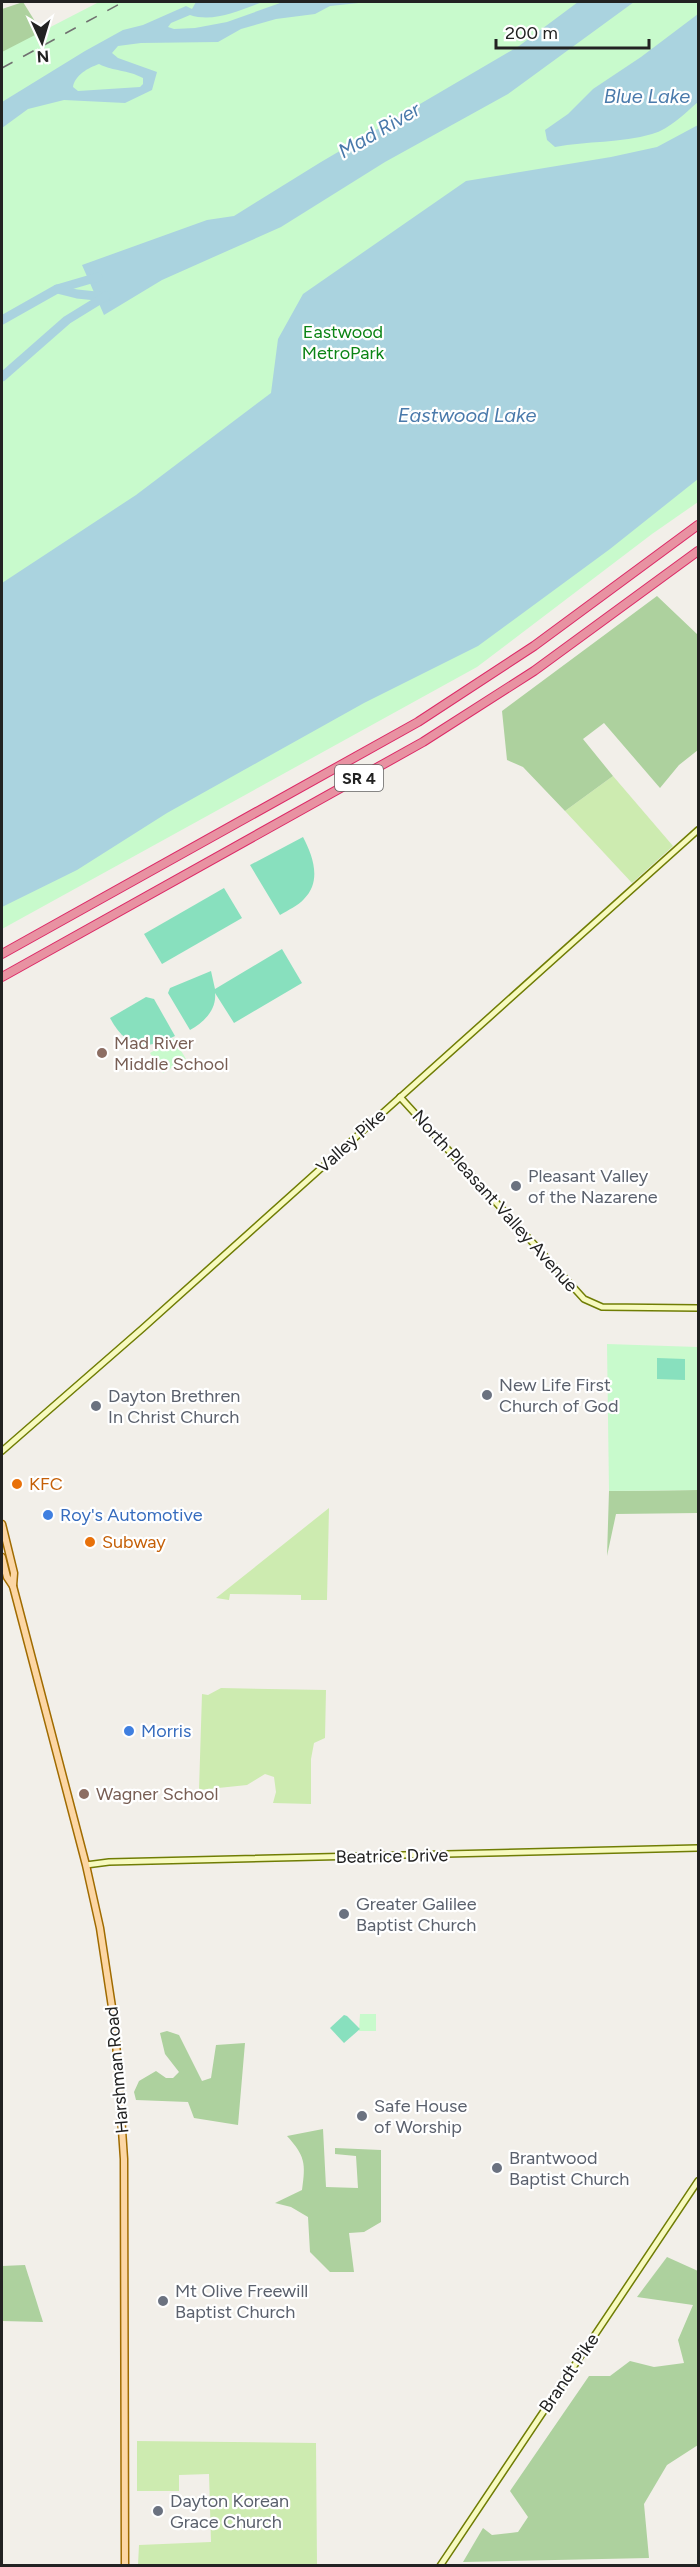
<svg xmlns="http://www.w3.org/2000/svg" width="700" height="2567" viewBox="0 0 700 2567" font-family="Figtree,sans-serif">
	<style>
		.grass { fill: #cdebb0 }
		.forest { fill: #add19e }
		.park { fill: #c8facc }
		.pitch { fill: #88e0be }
		.water { fill: #aad3df; fill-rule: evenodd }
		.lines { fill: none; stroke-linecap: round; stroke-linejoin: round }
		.river { stroke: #aad3df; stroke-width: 9 }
		.secondary-casing { stroke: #707d05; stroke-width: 8 }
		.primary-casing { stroke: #a06b00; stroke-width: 9 }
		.highway-casing { stroke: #dc2a67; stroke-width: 10 }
		.secondary { stroke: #f7fabf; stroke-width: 5 }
		.primary { stroke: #fcd6a4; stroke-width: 6 }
		.highway { stroke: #e892a2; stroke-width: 8 }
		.rail { stroke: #707070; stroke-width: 1.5; stroke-dasharray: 12 12; stroke-linecap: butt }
		.education-dot { fill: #8d6e63; stroke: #fff; stroke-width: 2 }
		.worship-dot { fill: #6b7280; stroke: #fff; stroke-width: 2 }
		.food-dot { fill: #e8710a; stroke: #fff; stroke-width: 2 }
		.shop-dot { fill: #3f7fe0; stroke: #fff; stroke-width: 2 }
		.labels { text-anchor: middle; stroke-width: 4.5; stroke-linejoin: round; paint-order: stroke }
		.shield { fill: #fff; stroke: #646464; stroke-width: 1.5 }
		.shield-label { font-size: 16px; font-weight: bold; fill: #222 }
		.park-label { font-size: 18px; fill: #0c8416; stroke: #fff }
		.education-label { font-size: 18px; fill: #785e54; stroke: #fff; text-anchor: start }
		.street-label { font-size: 18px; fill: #222; stroke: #fff }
		.worship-label { font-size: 18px; fill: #5b616d; stroke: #fff; text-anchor: start }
		.food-label { font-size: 18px; fill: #c56008; stroke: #fff; text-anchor: start }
		.shop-label { font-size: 18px; fill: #366cbe; stroke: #fff; text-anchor: start }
		.water-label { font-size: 20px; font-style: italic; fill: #4a7aab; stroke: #fff }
	</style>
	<rect width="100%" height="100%" fill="#f2efe9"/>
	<g class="grass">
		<polygon points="613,776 673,846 632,883 565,811"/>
		<polygon points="329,1508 327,1600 301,1600 301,1595 230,1594 229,1600 216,1598"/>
		<polygon points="221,1688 326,1690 325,1738 314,1743 311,1759 311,1804 273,1803 276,1792 274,1777 265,1774 247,1785 199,1790 202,1694 208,1695"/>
		<polygon points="137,2441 316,2443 317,2565 138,2565 139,2545 211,2542 209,2474 179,2475 179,2491 137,2491"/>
	</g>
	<g class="forest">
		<polygon points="23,2 46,39 2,63 2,9"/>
		<polygon points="657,596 698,635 698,750 679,765 660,788 604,723 583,739 613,776 565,811 523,767 507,760 502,711"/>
		<polygon points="698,1490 698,1513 616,1514 607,1556 609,1491"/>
		<polygon points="167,2031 179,2035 202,2081 211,2078 216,2045 245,2043 238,2125 194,2118 188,2102 136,2100 134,2092 139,2081 156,2071 166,2078 173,2078 179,2072 165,2054 160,2033"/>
		<path d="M323,2129L326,2187L358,2188L356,2156L335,2154V2148L381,2150V2222L364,2232L349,2233L354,2272H330L310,2252L308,2217L291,2207L275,2203L302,2190C306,2163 305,2156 287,2136Z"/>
		<polygon points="667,2257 698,2271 698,2445 667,2465 644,2504 649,2558 463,2562 483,2528 492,2535 518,2532 528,2517 510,2491 589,2376 610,2376 630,2361 654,2367 684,2363 678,2340 693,2305 637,2297"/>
		<polygon points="25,2265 43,2322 2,2321 2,2266"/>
	</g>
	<g class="park">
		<polygon points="99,2 698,2 698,502 652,534 477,667 2,929 2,52"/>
		<polygon points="174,1039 186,1059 163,1073 150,1053"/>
		<polygon points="607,1344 698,1347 698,1490 609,1491"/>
		<polygon points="360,2014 376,2014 376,2031 359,2031"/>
	</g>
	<g class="pitch">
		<path d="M303,837C313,856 322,881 304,899C298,906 288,910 280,915L250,865Z"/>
		<polygon points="224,888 242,918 162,964 144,934"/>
		<path d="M282,949L302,983L234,1023L215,993C217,1010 203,1023 190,1030L168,993L170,988L211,971L215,989Z"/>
		<path d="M146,997L154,999L175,1036C145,1051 126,1048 110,1018Z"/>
		<polygon points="657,1358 685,1359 685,1380 657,1379"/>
		<polygon points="344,2015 347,2016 360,2029 344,2043 330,2028"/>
	</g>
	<g class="water">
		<path d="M196,2H263C240,10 214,23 190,15L171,23L168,27L174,29L195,28L227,22L283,2H368L330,6L315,14L276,19L241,29L218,42L141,43L118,46L112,53L118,58L157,72L152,90L125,103L64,100L28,109L2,128V102L85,51L123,30L143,25L186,6L192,9ZM99,64C115,72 126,69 143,78V84L140,87L78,91L73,87C75,75 88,68 99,64Z"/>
		<polygon points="578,2 634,2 508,94 385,162 281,227 162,280 104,315 82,265 207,220 234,216 321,162 519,46"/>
		<path d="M698,14V102C685,113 670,129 652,134C621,143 587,141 555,147L547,140L545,130L568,114L593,89L641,57Z"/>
		<polygon points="698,125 698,479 610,549 478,646 364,703 167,813 77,870 2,907 2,583 136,495 271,393 278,339 303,294 466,181 611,157 657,147"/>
	</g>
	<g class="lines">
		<g class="river">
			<polyline points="57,289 98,277"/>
			<polyline points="2,320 57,289 77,294 106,297"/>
			<polyline points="2,377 67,320 106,296"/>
		</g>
		<g class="secondary-casing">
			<g id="secondary">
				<polyline points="400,1097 584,1299 602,1307 698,1308"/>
				<polyline points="2,1451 143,1328 698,830"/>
				<polyline points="86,1865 109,1862 698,1848"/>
				<polyline points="440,2566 698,2181"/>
			</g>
		</g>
		<g class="primary-casing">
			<g id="primary">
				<polyline points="2,1524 14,1573 13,1586"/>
				<polyline points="2,1557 7,1577 13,1586 86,1865 100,1928 115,2027 124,2159 125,2566"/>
			</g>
		</g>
		<g class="highway-casing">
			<g id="highway">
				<polyline points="2,954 418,722 534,646 698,525"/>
				<polyline points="2,977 423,742 534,671 698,551"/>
			</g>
		</g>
		<use href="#secondary" class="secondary"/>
		<use href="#primary" class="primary"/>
		<use href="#highway" class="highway"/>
		<polyline class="rail" points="2,68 123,2"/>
	</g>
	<g class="education-dot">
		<circle cx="102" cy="1053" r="6"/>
		<circle cx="84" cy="1794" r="6"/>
	</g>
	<g class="worship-dot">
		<circle cx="516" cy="1186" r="6"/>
		<circle cx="487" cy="1395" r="6"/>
		<circle cx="96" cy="1406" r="6"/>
		<circle cx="344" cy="1914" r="6"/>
		<circle cx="362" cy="2116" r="6"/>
		<circle cx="497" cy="2168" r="6"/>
		<circle cx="163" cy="2301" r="6"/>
		<circle cx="158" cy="2511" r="6"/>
	</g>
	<g class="food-dot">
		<circle cx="17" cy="1484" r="6"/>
		<circle cx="90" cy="1542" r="6"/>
	</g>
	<g class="shop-dot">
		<circle cx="48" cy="1515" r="6"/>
		<circle cx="129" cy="1731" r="6"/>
	</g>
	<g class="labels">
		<rect class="shield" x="335" y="765" width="48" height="26" rx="4.5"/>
		<g class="shield-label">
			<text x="359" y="784">SR 4</text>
		</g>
		<g class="park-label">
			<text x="343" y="338">Eastwood<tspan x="343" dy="21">MetroPark</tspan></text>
		</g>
		<g class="education-label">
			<text x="114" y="1049">Mad River<tspan x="114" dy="21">Middle School</tspan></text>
			<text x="96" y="1800">Wagner School</text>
		</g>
		<g class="street-label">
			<text transform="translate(351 1141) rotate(-42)" y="6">Valley Pike</text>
			<text transform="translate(495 1201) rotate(48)" y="6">North Pleasant Valley Avenue</text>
			<text transform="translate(392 1856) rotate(-1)" y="6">Beatrice Drive</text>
			<text transform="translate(117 2070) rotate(-95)" y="6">Harshman Road</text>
			<text transform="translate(569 2373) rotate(-56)" y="6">Brandt Pike</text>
		</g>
		<g class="worship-label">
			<text x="528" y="1182">Pleasant Valley<tspan x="528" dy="21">of the Nazarene</tspan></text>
			<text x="499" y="1391">New Life First<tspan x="499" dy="21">Church of God</tspan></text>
			<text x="108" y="1402">Dayton Brethren<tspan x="108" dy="21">In Christ Church</tspan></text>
			<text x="356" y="1910">Greater Galilee<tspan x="356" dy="21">Baptist Church</tspan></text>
			<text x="374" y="2112">Safe House<tspan x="374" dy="21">of Worship</tspan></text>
			<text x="509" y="2164">Brantwood<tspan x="509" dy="21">Baptist Church</tspan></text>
			<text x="175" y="2297">Mt Olive Freewill<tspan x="175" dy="21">Baptist Church</tspan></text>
			<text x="170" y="2507">Dayton Korean<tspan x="170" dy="21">Grace Church</tspan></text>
		</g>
		<g class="food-label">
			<text x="29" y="1490">KFC</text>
			<text x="102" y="1548">Subway</text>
		</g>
		<g class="shop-label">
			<text x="60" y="1521">Roy's Automotive</text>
			<text x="141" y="1737">Morris</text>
		</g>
		<g class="water-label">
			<text x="647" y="103">Blue Lake</text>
			<text transform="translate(379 130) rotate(-30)" y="7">Mad River</text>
			<text x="467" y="422">Eastwood Lake</text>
		</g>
	</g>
	<rect width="700" height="2567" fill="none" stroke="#222222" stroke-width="6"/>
	<g transform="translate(42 42) rotate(176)" stroke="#ffffff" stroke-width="4.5" paint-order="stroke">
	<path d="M0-4.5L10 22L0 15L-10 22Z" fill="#222222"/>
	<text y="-9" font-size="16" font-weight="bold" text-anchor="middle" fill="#222222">N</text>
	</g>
	<path d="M496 39v9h153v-9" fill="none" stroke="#222222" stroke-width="3"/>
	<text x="505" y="39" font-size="18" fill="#222222" stroke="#ffffff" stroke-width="4.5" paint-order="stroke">200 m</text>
</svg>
